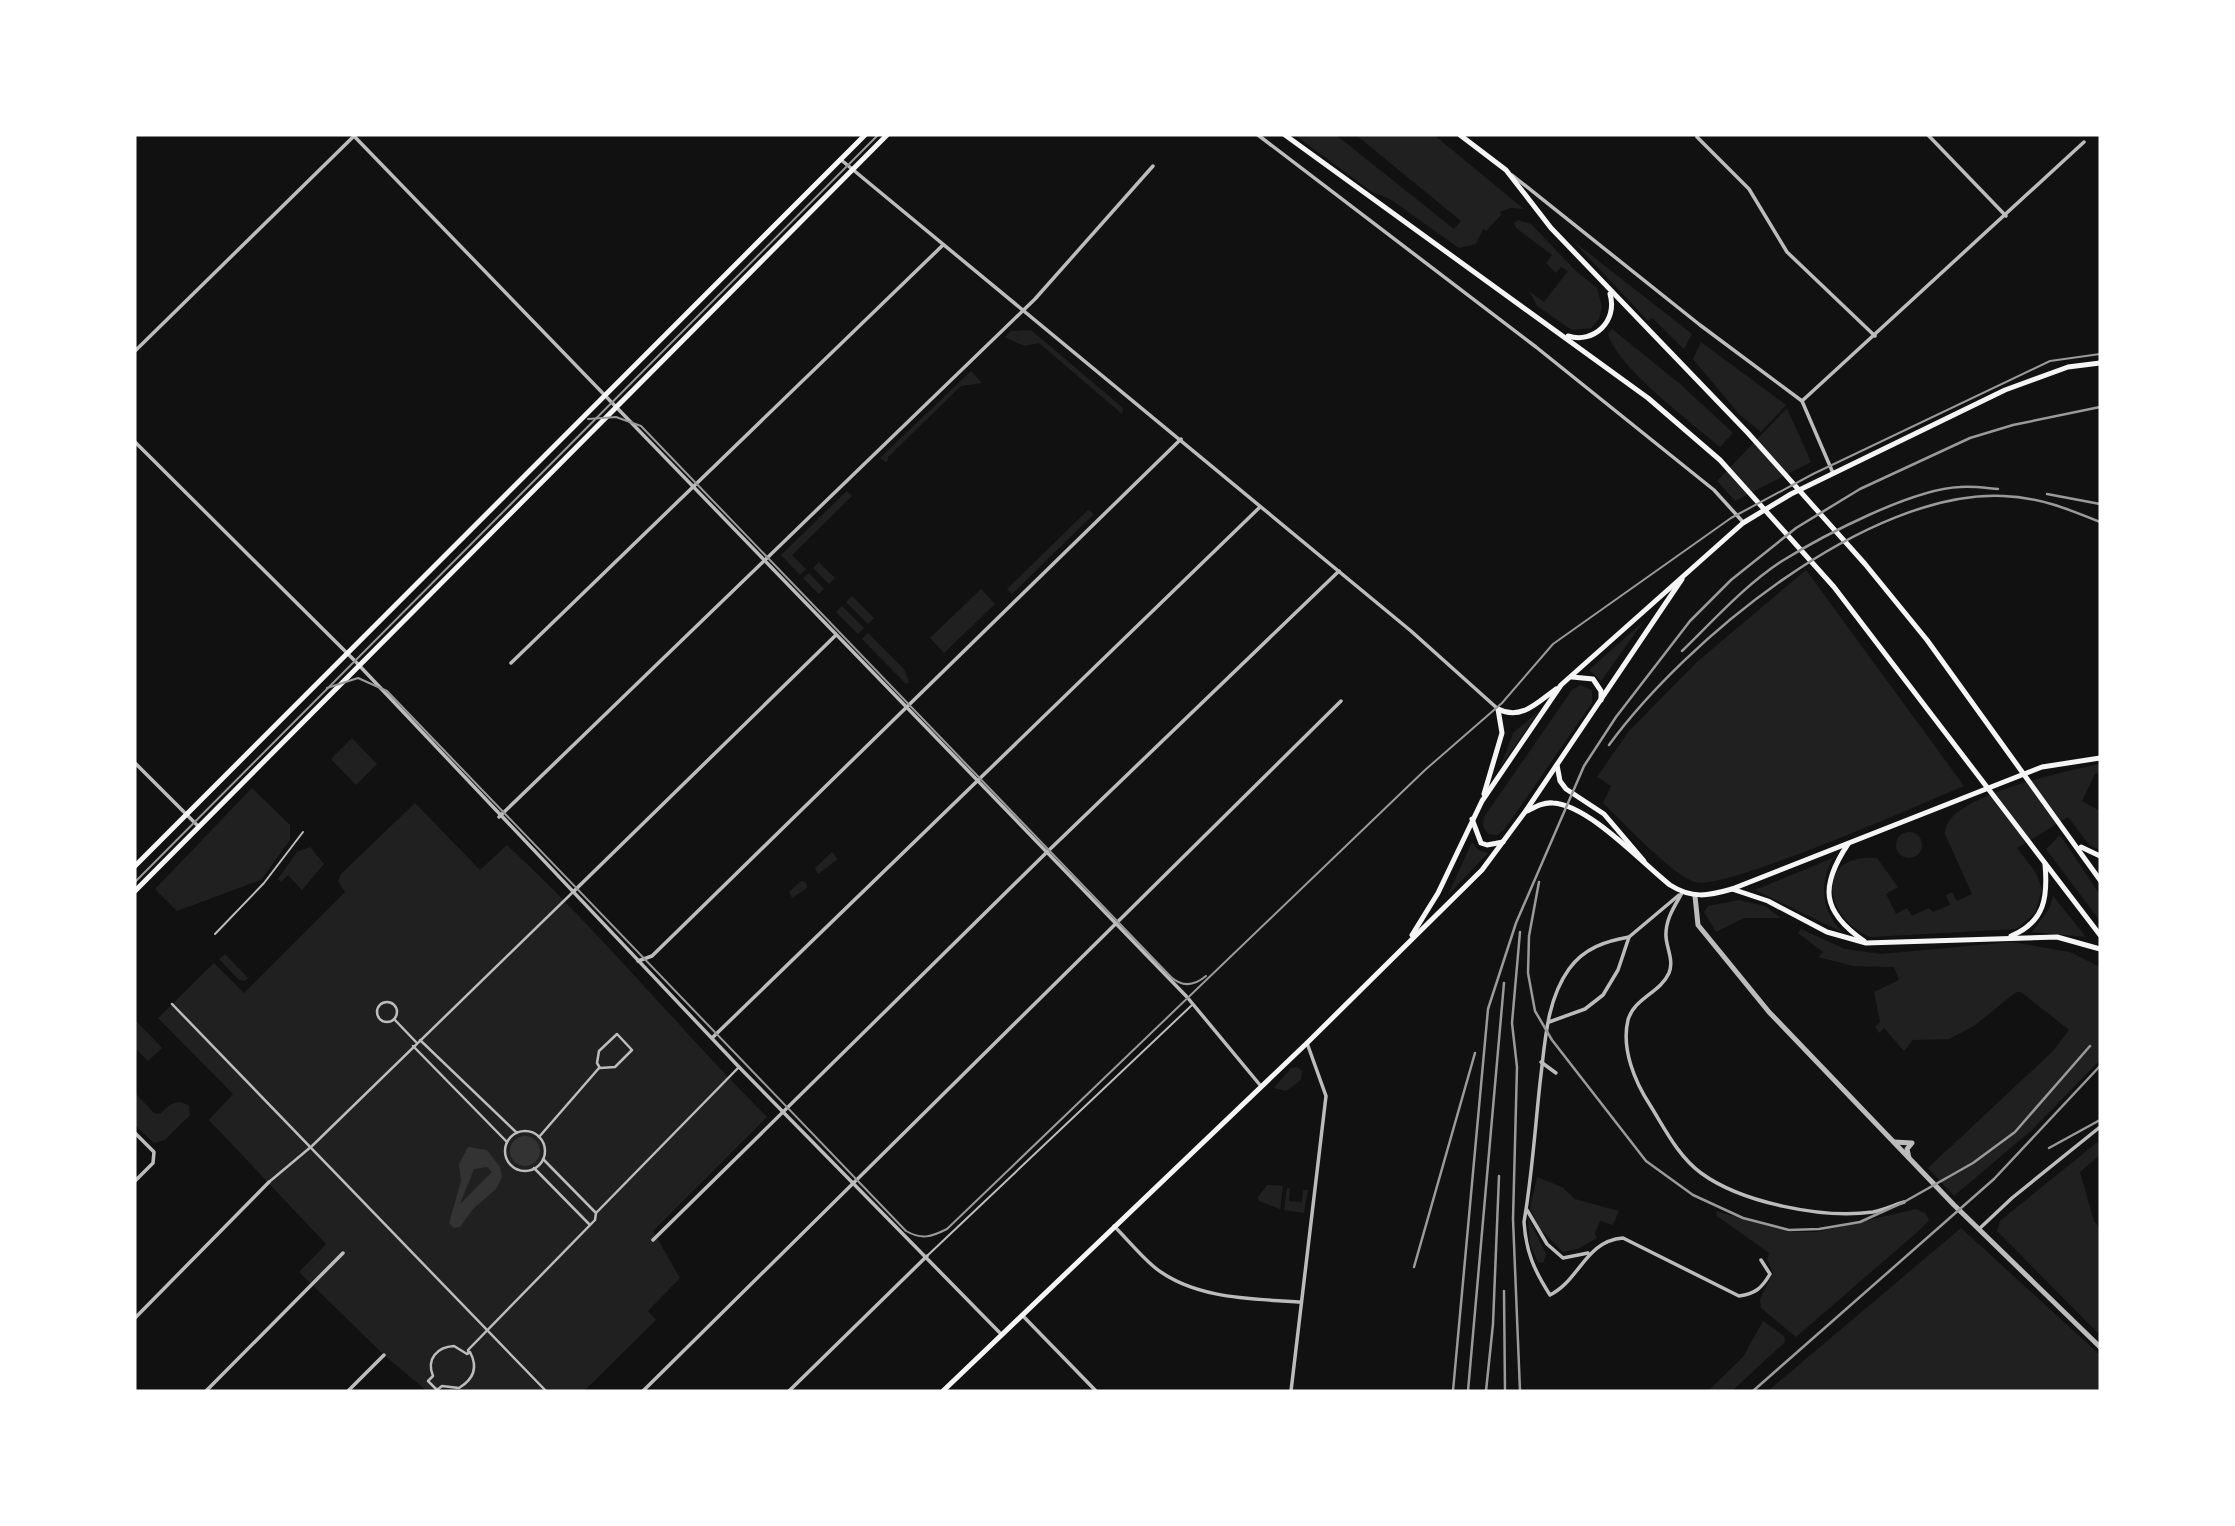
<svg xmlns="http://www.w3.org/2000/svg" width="2235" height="1526" viewBox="0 0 2235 1526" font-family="Barlow,sans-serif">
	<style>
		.green { fill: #202020 }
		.water { fill: #333; fill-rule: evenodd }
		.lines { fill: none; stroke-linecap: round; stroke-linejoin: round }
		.service { stroke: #bcbcbc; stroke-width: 2 }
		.pedestrian { stroke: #bcbcbc; stroke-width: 2.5 }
		.minor { stroke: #bcbcbc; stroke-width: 3.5 }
		.tertiary { stroke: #bcbcbc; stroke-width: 5 }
		.secondary { stroke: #f5f5f5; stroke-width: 5 }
		.tram { stroke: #9a9a9a; stroke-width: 2 }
		.rail { stroke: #9a9a9a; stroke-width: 2.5 }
	</style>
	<rect width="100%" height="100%" fill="#111"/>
	<g class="green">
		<polygon points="1295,135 1336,135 1454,229 1461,221 1356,135 1434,135 1524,209 1511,208 1500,212 1501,215 1486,231 1483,229 1476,244 1459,248 1390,199 1372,192"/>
		<polygon points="1518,220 1531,224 1576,271 1597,288 1602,307 1599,319 1591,328 1572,330 1537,306 1529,291 1544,302 1568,271 1561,267 1556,273 1546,263 1552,255 1516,228 1514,223"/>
		<polygon points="1573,241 1692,334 1684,349 1652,318 1648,321"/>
		<path d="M1612,329L1680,384L1733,433L1720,447C1692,423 1617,367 1608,334Z"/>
		<polygon points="1031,330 1123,408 1122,414 1039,343 1024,346 1005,337 1011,331"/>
		<polygon points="1701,342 1786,405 1761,432 1739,414 1693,359"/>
		<polygon points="971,371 982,383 961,386 888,457 887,463 880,458"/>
		<polygon points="1787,408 1811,462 1735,501 1717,481"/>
		<polygon points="847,491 852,496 792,555 806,569 800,575 781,555"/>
		<polygon points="1088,510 1094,514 1012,594 1007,589"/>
		<polygon points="819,562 835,578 829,584 813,568"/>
		<path d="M1806,570L1964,786C1924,803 1724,891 1695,882C1672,875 1622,821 1603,803L1611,786L1597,777L1629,731L1698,661Z"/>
		<polygon points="809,573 824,589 819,594 803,578"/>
		<polygon points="981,589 995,604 944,653 930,638"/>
		<polygon points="852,596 874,618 868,624 846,602"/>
		<polygon points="842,606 864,628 858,634 836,612"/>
		<polygon points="1643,622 1601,681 1589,670"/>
		<polygon points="868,633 904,669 909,682 906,684 862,639"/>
		<polygon points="1580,685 1592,690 1592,703 1504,830 1497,835 1488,834 1483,826 1484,817 1572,690"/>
		<polygon points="1539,711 1501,766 1513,733"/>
		<polygon points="352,738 377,764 356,785 331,759"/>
		<path d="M2100,764V773L2095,774L2082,801L2100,811V850L2089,845L2068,817L2017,848L2036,873L2042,889L2035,913L2016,929L1871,937C1824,919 1813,853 1877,858L1898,887L1886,894L1896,914L1907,908L1912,916L1929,908L1933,912L1950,905L1946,895L1952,892L1957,901L1972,894L1945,834C1942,796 2072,770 2100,764Z"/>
		<polygon points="252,788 290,825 290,840 261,880 177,911 155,889"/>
		<path d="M415,803L480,870L507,845C599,930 678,1028 767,1117L653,1231L680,1278L648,1311L656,1320L584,1391H427L384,1355L299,1272L326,1244L209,1120L233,1094L158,1018L214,963L244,993L345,892L338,881L341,874Z"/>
		<circle cx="1909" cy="845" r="13"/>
		<polygon points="2060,835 2100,895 2100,921 2046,849"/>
		<polygon points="1472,842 1478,850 1488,853 1448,895"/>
		<polygon points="310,847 324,864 302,890 288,875 281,882 278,879 297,852"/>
		<polygon points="832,852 838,859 818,874 815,868"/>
		<path d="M1833,858C1819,885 1821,909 1842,932L1755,890Z"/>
		<polygon points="801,881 806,882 807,888 792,898 789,892"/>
		<polygon points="2053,896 2086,937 2032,932 2049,909"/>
		<polygon points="1739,900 1765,906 1781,918 1744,918 1716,932 1704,912 1708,906"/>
		<polygon points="1801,929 1845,949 1881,954 2012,942 2070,952 2100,967 2100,1060 2033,1129 1954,1196 1928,1168 2052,1052 2069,1030 2021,992 2016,992 1974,1026 1949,1039 1913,1040 1904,1051 1884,1028 1879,1033 1875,1027 1880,1022 1874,992 1899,980 1894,967 1853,966 1818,957 1823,952 1798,933"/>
		<polygon points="225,954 248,978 245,981 239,980 219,959"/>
		<polygon points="135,1020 162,1048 148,1061 135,1048"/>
		<polygon points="1297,1067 1302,1071 1301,1080 1286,1091 1274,1088 1291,1068"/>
		<path d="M135,1093L154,1113L160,1114C169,1105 177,1097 189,1106L190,1115L165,1140L154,1143L135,1125Z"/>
		<polygon points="2100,1140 2100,1155 2080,1172 2094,1221 2100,1229 2100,1335 1997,1231 2000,1221"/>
		<polygon points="1537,1177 1562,1187 1575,1199 1619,1211 1613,1225 1600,1221 1595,1233 1597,1238 1578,1249 1563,1252 1540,1229 1530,1208"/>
		<polygon points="1267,1185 1283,1186 1280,1209 1259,1201 1258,1197"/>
		<polygon points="1287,1188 1290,1188 1289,1201 1302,1202 1303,1190 1308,1190 1304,1213 1284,1210"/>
		<polygon points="1916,1209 1925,1213 1929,1220 1922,1228 1796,1337 1761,1308 1760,1299 1773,1273 1767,1259 1769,1253 1717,1216 1716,1211 1789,1232 1817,1232"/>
		<polygon points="1528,1218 1546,1254 1543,1263 1538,1262 1530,1244"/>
		<polygon points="1961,1228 2100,1355 2100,1391 1768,1391"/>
		<polygon points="1763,1321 1784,1336 1785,1342 1732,1391 1708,1391 1743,1357"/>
	</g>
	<g class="water">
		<circle cx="525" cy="1151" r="15"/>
		<path d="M468,1147L487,1150L500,1167L502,1177L496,1189L473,1209L460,1227L454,1228L449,1223L461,1181L459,1164ZM487,1167L492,1172L460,1204L474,1169Z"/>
	</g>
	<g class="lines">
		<g class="service">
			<polyline points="215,934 264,883 303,832"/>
			<polyline points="927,1256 1192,1005"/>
		</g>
		<g class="pedestrian">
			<circle cx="387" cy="1012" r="10"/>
			<polyline points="172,1004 546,1391"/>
			<polyline points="394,1019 416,1042"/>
			<polygon points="617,1034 632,1050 615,1067 600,1068 597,1063 599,1051"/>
			<polyline points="420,1040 517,1133"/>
			<polyline points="413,1046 507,1142"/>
			<circle cx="525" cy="1151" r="20"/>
			<polyline points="539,1137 599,1068"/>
			<polyline points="543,1159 595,1212"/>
			<polyline points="534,1168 590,1225"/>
			<polyline points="269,1182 312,1146 573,892"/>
			<path d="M454,1346L467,1354L470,1352C478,1367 474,1379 459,1388L442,1386L437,1390L428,1381L433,1376C426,1359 437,1347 454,1346Z"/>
			<polyline points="469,1353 468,1350 595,1220 596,1213 739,1067"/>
		</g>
		<g class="minor">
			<polyline points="353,135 1187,997 1260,1085"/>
			<polyline points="1258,135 1536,347 1714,490 1743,522"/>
			<polyline points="1928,135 2006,216"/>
			<polyline points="1697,137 1749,189 1787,252 1875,336"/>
			<polyline points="840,159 1411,631 1498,709"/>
			<polyline points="1512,175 1700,325 1802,401 1833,473"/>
			<polyline points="135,351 354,136"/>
			<polyline points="1802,401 2084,142"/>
			<polyline points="135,442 355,661 739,1067 1001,1334"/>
			<polyline points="511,663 943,245"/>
			<polyline points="135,763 199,827"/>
			<polyline points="499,817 1035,299 1153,166"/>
			<polyline points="573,892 836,635"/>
			<path d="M1682,893C1674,907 1665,920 1666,937C1667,949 1674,961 1669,973C1660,993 1634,998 1628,1020C1621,1049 1635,1082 1650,1105C1665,1129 1678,1156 1701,1173C1742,1203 1823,1219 1873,1212C1883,1210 1894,1205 1904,1202"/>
			<path d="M1629,937C1606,941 1584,948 1569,969C1546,1001 1545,1044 1540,1083C1535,1129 1532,1176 1524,1222C1526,1252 1534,1270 1550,1295C1580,1280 1585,1241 1623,1238L1739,1296C1755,1294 1762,1288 1770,1274L1761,1260"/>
			<polyline points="638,961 652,956 1181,439"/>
			<polyline points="1549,1022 1585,1009 1603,995 1618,970 1629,937 1679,895"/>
			<polyline points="712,1038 1260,507"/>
			<polyline points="1541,1062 1556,1073"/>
			<polyline points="135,1133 154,1152 153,1163 135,1181"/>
			<polyline points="1527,1210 1547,1244 1563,1258 1588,1253"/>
			<path d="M1114,1226C1127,1239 1139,1254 1153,1266C1192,1299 1252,1299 1301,1302"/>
			<polyline points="1979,1229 2012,1198 2100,1127"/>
			<polyline points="653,1240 1046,853 1339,571"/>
			<polyline points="1022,1315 1096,1391"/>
			<polyline points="135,1318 269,1182"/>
			<polyline points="206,1391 343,1253"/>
			<polyline points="348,1391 384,1355"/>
			<polyline points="643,1391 1341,701"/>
			<polyline points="789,1391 927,1256"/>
			<polyline points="1291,1391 1326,1096 1307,1043"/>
		</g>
		<g class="tertiary">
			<polyline points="1695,896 1698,925 1769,1012 1954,1205 2100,1347"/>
			<polyline points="1894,1142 1912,1143 1907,1149 1909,1158"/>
		</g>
		<g class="secondary">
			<polyline points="1285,135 1648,398 1720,460 1834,587 2100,935"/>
			<polyline points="1460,135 1506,170 1551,228 1748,433 1865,564 1927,640 2100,880"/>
			<path d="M1568,336C1594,344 1618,321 1610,294"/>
			<polyline points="1572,677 1593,679 1601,691 1601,700"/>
			<path d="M1498,709C1521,721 1538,702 1556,689"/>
			<polyline points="1557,765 1560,781 1566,789 1604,814 1644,861"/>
			<polyline points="1484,794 1502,733 1498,709"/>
			<path d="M1527,811C1535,807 1543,802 1553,803C1589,805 1642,863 1670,885C1692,899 1708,896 1732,889L2042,767L2100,758"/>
			<polyline points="1472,819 1481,843 1487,845 1503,842"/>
			<path d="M1848,844C1820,886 1821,911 1864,941"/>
			<polyline points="2081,847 2100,856"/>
			<polyline points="135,866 865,135"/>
			<polyline points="1732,889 1768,901 1827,932 1866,943 2057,937 2100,949"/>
			<polyline points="135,891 887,135"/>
			<polyline points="1412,935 1438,893 1482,801 1561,685 1743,523 1791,494 2005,390 2068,367 2100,363"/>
			<path d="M2011,936C2045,922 2048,897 2045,864"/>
			<polyline points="943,1391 1307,1043 1482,870 1525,812 1682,579"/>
		</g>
		<g class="tram">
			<path d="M588,419L616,417L641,426L1171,977C1182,987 1194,986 1206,976"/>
			<path d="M327,688L358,678L387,691L906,1231C922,1240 931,1237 947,1229L1425,770L1502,703L1553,644L1731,518L1813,474L2050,361L2100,354"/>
			<polyline points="135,882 878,135"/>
		</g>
		<g class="rail">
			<polyline points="2047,494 2100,504"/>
			<path d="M1682,651C1713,621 1745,585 1782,561C1824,535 1912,489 1960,487C1973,486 1986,488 1998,489"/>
			<path d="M1609,745C1686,640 1867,490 2003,496C2039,497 2068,509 2100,522"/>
			<polyline points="1539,882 1529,936 1528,973 1535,1011 1552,1040 1646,1161 1693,1195 1743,1218 1789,1230 1819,1229 1860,1222 1904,1202 1973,1163 2015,1132 2090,1046"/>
			<polyline points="1520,932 1512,1023 1517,1067 1513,1219 1520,1391"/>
			<polyline points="2049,1148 2100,1120"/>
			<polyline points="1414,1267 1475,1053"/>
			<polyline points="1504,1291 1505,1391"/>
			<polyline points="1453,1391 1488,1009 1516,923 1584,766 1616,717 1690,621 1731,580 1796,528 1860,489 1970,438 2013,425 2100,407"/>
			<polyline points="1468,1391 1504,983"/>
			<polyline points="1486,1391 1493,1324 1499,1176"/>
			<polyline points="1753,1391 1994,1179 2100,1066"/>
		</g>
	</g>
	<rect width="2235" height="1526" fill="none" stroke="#ffffff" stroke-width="273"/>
</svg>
